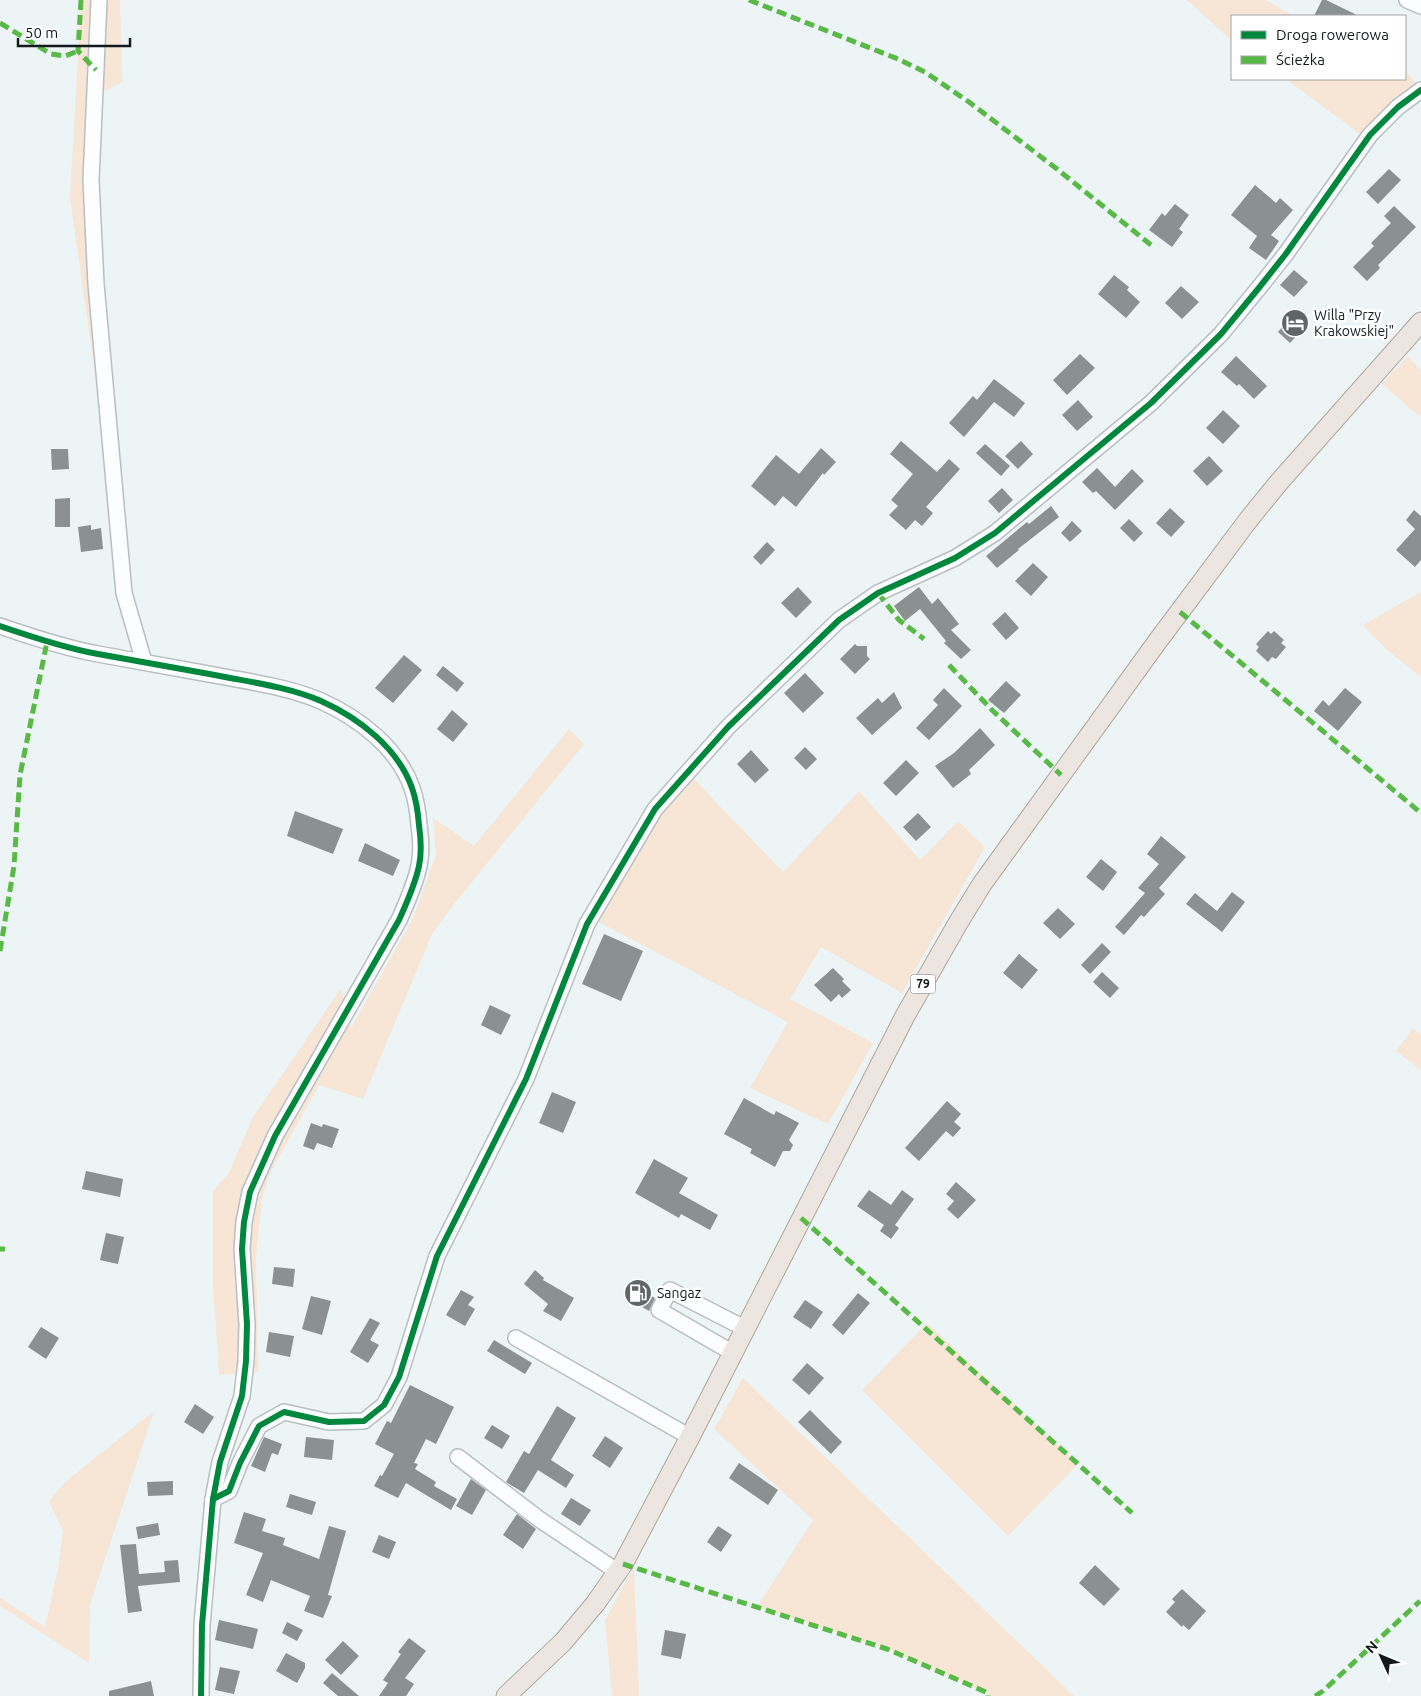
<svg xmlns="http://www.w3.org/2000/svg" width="1421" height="1696" viewBox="0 0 1421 1696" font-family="Ubuntu,sans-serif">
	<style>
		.green { fill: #f7e5d6 }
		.building { fill: #8b9091 }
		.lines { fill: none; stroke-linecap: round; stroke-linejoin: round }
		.minor-casing { stroke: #b9bec0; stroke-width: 18 }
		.major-casing { stroke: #afa69b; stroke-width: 21 }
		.minor { stroke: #fcfdfe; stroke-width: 15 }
		.major { stroke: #ede6e0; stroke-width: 19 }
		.quiet { stroke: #58b947; stroke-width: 5; stroke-dasharray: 10 5; stroke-linecap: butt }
		.cycleway-casing { stroke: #fff; stroke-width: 9 }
		.cycleway { stroke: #00873e; stroke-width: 6 }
		.labels { text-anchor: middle; stroke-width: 5; stroke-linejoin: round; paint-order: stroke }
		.shield { fill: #fff; stroke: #5a5e5f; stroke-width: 1 }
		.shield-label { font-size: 12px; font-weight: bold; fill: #14191b }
		.poi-label { font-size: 14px; fill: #14191b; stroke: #fff; text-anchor: start }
	</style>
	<rect width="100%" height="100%" fill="#edf4f6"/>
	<g class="green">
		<polygon points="81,0 93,0 89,265 97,387 70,198"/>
		<polygon points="107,0 120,0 122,82 102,92"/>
		<polygon points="1187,0 1266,0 1293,16 1232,16 1232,41"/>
		<polygon points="1405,71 1419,86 1364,137 1286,79 1405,79"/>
		<polygon points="1408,356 1421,371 1421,415 1419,416 1382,384"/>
		<polygon points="1421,592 1421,677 1385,648 1363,625"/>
		<polygon points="569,729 584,744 454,904 432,934 363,1099 319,1085 270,1173 262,1198 256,1257 258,1372 219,1375 213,1285 213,1191 229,1173 252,1119 341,988 351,1028 412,920 436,855 433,818 474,846"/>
		<polygon points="694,779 783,872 859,791 920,860 958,821 985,847 902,993 821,947 790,999 873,1043 828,1124 750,1088 788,1022 599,922 659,817"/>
		<polygon points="1413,1028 1421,1035 1421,1070 1396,1051"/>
		<polygon points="927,1323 1078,1464 1008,1536 862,1390"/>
		<polygon points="743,1378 1074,1696 988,1696 988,1693 887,1649 757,1607 813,1520 714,1429"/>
		<polygon points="154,1411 90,1604 89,1663 0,1606 0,1598 45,1627 58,1569 63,1531 49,1501 65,1482"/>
		<polygon points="634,1567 639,1696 612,1696 605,1620"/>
	</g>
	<g class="building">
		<polygon points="1322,0 1326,0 1359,16 1314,16"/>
		<polygon points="1389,169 1401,180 1378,204 1366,192"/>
		<polygon points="1255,185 1276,203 1280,198 1293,210 1271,235 1279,241 1266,260 1249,248 1257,236 1231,215"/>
		<polygon points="1175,204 1189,215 1179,229 1183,232 1172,247 1149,230 1162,213 1165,216"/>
		<polygon points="1394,206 1416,227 1378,265 1380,268 1367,281 1353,267 1374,246 1371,243 1391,223 1384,216"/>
		<polygon points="1294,270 1308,282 1294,297 1280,285"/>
		<polygon points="1114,275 1129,287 1127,290 1140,302 1126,318 1098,294"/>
		<polygon points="1181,286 1199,302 1182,319 1165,303"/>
		<polygon points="1291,317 1303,329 1290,343 1278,332"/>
		<polygon points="1080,354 1095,368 1067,395 1053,380"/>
		<polygon points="1236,356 1267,386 1254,399 1239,384 1237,386 1221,372"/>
		<polygon points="994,379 1025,403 1014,417 994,402 964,437 949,423 973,396 977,400"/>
		<polygon points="1078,400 1093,417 1077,431 1062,415"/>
		<polygon points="1223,410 1240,426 1223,444 1206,428"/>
		<polygon points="901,441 937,472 949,459 960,469 926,507 933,513 922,526 915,520 906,530 889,515 898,506 891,500 913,474 890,454"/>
		<polygon points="1021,441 1033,454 1018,469 1005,456"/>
		<polygon points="985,444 1010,466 1001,476 976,453"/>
		<polygon points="821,448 836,462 824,475 823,473 796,507 783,496 775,506 751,486 776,455 799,474"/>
		<polygon points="51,449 68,449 69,469 52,470"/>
		<polygon points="1209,456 1223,471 1207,486 1193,471"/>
		<polygon points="1097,468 1115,487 1132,469 1144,481 1115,510 1096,491 1093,493 1082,482"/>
		<polygon points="1002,488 1013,500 999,513 988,501"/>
		<polygon points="70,498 70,527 55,527 55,499"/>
		<polygon points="1051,506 1059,517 1018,549 1019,550 997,568 986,556 1027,522 1029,524"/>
		<polygon points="1170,508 1185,522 1171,537 1156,523"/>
		<polygon points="1414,510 1421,516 1421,560 1415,567 1396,550 1415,529 1406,520"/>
		<polygon points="1129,519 1143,533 1134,542 1120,528"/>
		<polygon points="1072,521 1082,531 1070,542 1061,533"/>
		<polygon points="91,525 91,530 101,528 103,549 81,552 78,527"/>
		<polygon points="767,542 775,550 761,565 753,557"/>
		<polygon points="1033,563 1048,577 1031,596 1015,581"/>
		<polygon points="798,587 812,602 796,618 781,603"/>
		<polygon points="919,587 932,604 938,598 959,624 951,630 971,650 961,659 944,643 946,641 920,609 905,621 894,606"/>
		<polygon points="1005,612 1019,628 1006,640 992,624"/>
		<polygon points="1268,631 1271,634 1274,631 1284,640 1281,643 1286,647 1276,659 1272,657 1268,662 1256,651 1259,647 1256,644"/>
		<polygon points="855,644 857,646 867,646 867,656 870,659 855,674 840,659"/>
		<polygon points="404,655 422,670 393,703 375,688"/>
		<polygon points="443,666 464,683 457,692 436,675"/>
		<polygon points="805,673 824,693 803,713 784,693"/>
		<polygon points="1006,681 1021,695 1004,713 988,700"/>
		<polygon points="944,688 962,706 929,740 916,728 938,705 933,700"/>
		<polygon points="1345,688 1362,702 1338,731 1314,711 1323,700 1329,706"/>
		<polygon points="894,692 902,708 872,735 856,718 878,698 882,703"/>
		<polygon points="452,710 468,724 453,742 437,729"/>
		<polygon points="980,728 995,745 969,770 971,774 953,788 935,766 954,753"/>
		<polygon points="805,747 817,759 806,770 794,758"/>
		<polygon points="751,750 769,770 755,783 737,764"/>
		<polygon points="906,760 919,773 896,796 883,783"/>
		<polygon points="295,811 343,829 333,854 287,836"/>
		<polygon points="918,813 931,827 916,841 903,827"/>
		<polygon points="1161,836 1186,857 1159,888 1165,894 1144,917 1141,915 1124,935 1115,927 1145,893 1138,888 1159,864 1147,854"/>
		<polygon points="365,843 400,860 393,876 358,861"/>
		<polygon points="1101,859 1117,872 1103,891 1086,877"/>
		<polygon points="1232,892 1245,902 1222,932 1186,904 1195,893 1217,911"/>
		<polygon points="1058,908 1075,924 1060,939 1043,923"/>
		<polygon points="604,934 643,951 621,1001 582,984"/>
		<polygon points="1102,943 1111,952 1090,974 1081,965"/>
		<polygon points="1019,954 1038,970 1022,989 1003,973"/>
		<polygon points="833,968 844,979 842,981 851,990 842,998 839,994 831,1002 814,985"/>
		<polygon points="1102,972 1119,988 1110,998 1093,982"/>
		<polygon points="490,1005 511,1015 501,1035 481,1025"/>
		<polygon points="552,1092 576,1102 563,1133 539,1123"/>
		<polygon points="744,1098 774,1115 776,1111 799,1123 789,1140 793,1145 790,1151 783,1151 775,1167 750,1153 752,1149 724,1134"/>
		<polygon points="947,1101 961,1114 954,1122 961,1128 953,1137 946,1131 919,1161 905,1148"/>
		<polygon points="311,1123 322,1127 323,1124 339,1129 332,1148 317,1143 314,1150 303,1146"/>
		<polygon points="654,1159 688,1178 679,1193 718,1215 710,1230 681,1214 679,1218 635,1193"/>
		<polygon points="86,1171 123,1179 120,1197 82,1189"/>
		<polygon points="956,1182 976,1200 958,1219 947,1209 954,1201 946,1194"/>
		<polygon points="869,1190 891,1205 902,1190 914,1199 895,1225 899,1228 891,1239 880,1231 884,1225 857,1206"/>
		<polygon points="106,1233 124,1237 118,1264 100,1260"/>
		<polygon points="274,1267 295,1269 293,1287 272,1284"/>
		<polygon points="535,1270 544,1278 543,1280 574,1298 561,1321 543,1311 548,1304 524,1284"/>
		<polygon points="634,1287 655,1298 649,1311 628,1299"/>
		<polygon points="461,1290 474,1297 468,1305 475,1309 465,1326 446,1315"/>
		<polygon points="858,1293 870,1303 843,1335 832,1325"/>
		<polygon points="311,1296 331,1301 322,1335 302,1329"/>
		<polygon points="805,1300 823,1312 811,1329 793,1317"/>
		<polygon points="370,1318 380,1323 370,1340 379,1345 368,1363 350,1352"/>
		<polygon points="41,1327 59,1338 46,1359 28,1347"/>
		<polygon points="269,1332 294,1336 290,1357 266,1352"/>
		<polygon points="494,1340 532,1363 525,1374 487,1351"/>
		<polygon points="807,1363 824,1378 809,1395 792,1380"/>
		<polygon points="410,1385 454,1407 436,1444 426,1439 414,1463 418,1464 415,1469 436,1482 434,1486 457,1499 451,1510 406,1483 398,1498 374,1486 380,1475 382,1476 394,1454 375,1444 387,1421 391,1423"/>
		<polygon points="195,1404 214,1417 203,1434 184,1422"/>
		<polygon points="557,1406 576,1418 551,1460 574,1475 566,1488 538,1470 524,1493 506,1482 524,1451 529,1454"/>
		<polygon points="810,1410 842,1442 831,1454 798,1422"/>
		<polygon points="492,1425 510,1436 502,1449 484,1438"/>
		<polygon points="605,1436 623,1448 610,1468 592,1456"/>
		<polygon points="264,1437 282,1444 278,1455 272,1453 265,1472 251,1466"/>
		<polygon points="306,1437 334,1440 332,1460 304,1457"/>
		<polygon points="739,1463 778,1490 768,1505 729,1478"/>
		<polygon points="471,1479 486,1490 472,1515 456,1506"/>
		<polygon points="173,1481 173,1495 148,1496 147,1482"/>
		<polygon points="290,1494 316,1502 312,1515 286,1507"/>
		<polygon points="571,1498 591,1510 580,1526 561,1514"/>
		<polygon points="244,1512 266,1519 262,1531 285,1538 283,1545 319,1559 329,1526 346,1531 328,1595 332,1596 323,1618 304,1611 310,1596 271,1580 263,1602 246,1595 263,1553 234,1543"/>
		<polygon points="517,1514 536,1529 523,1549 503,1535"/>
		<polygon points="158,1523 160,1535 138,1539 136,1527"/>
		<polygon points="718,1526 732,1535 721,1552 707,1542"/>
		<polygon points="379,1535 396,1542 389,1559 372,1552"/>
		<polygon points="136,1544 139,1574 165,1572 164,1561 178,1560 180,1582 138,1586 142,1611 128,1613 120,1545"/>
		<polygon points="1095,1565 1120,1589 1104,1606 1079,1583"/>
		<polygon points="1182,1589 1206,1611 1189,1630 1183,1625 1182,1627 1166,1612 1175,1602 1172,1599"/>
		<polygon points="219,1620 258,1629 253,1649 215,1640"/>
		<polygon points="287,1622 303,1630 297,1641 282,1633"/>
		<polygon points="665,1630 686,1634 681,1659 661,1655"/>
		<polygon points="409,1638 426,1651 405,1678 414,1684 406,1696 379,1696 388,1683 383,1680 401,1654 398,1652"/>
		<polygon points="343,1641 359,1656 341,1675 325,1660"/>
		<polygon points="286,1653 305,1663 305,1668 297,1683 276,1671"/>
		<polygon points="220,1667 240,1671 234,1694 215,1690"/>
		<polygon points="332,1673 359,1696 338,1696 323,1683"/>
		<polygon points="151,1681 154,1696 109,1696 109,1691"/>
	</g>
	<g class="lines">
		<g class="minor-casing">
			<g id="minor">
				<polyline points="99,0 91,180 96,284 124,593 144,662"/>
				<polyline points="1407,0 1421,6"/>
				<path d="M0,626C32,637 65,648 98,654C141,662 183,669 225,677C257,683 291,688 321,701C359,718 398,748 412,788C416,799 418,813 419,825C421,839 422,852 419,866C415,885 407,902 399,920L275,1136L250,1192L244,1222L242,1249L247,1324L246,1361L242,1396L220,1462L213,1499L202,1625L201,1696"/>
				<polyline points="516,1338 690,1437"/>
				<polyline points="733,1353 659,1310 670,1290 746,1329"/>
				<polyline points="458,1457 539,1519 618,1572"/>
				<polyline points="213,1499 229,1491 240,1463 259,1426 284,1412 329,1422 364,1421 384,1405 399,1377 437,1256 526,1079 587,924 655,809 728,727 839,620 878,593 955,558 995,533 1151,403 1221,334 1258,289 1285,255 1370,135 1398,107 1421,90"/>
			</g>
		</g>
		<g class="major-casing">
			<polyline id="major" points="506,1696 563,1642 595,1604 623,1564 690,1437 905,1016 958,923 982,884 1157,642 1249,519 1280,481 1421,322"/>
		</g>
		<use href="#minor" class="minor"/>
		<use href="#major" class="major"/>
		<g class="quiet">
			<polyline points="81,0 78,51 96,70"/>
			<polyline points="749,0 898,59 925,72 969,102 1057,169 1151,245"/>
			<polyline points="0,23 51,54 65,56 78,51"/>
			<polyline points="878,593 899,620 924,639"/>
			<polyline points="1180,612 1421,813"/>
			<polyline points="949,665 993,711 1061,775"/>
			<polyline points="0,951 14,866 20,775 47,642"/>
			<polyline points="801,1218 1078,1464 1132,1513"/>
			<polyline points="0,1249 5,1249"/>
			<polyline points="623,1564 887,1649 988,1693 988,1696"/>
			<polyline points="1315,1696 1323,1691 1420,1601"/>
		</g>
		<g class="cycleway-casing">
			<g id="cycleway">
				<path d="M0,626C32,637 65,648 98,654C141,662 183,669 225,677C257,683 291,688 321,701C359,718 398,748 412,788C416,799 418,813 419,825C421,839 422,852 419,866C415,885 407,902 399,920L275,1136L250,1192L244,1222L242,1249L247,1324L246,1361L242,1396L220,1462L213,1499L202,1625L201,1696"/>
				<polyline points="213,1499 229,1491 240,1463 259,1426 284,1412 329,1422 364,1421 384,1405 399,1377 437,1256 526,1079 587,924 655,809 728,727 839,620 878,593 955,558 995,533 1151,403 1221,334 1258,289 1285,255 1370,135 1398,107 1421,90"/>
			</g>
		</g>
		<use href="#cycleway" class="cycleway"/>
	</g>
	<defs>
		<g id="hotel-disc" transform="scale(1.4375)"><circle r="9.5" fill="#606668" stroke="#fff"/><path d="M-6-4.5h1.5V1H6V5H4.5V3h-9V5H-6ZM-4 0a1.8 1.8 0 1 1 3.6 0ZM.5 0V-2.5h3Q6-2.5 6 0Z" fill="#fff"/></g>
		<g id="fuel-disc" transform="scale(1.4375)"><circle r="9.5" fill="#606668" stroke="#fff"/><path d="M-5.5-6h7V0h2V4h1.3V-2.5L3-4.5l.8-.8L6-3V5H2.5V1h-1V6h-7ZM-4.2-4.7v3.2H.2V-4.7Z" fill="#fff"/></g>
	</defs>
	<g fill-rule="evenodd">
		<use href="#hotel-disc" x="1295" y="323"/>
		<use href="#fuel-disc" x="638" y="1293"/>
	</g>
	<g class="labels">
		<rect class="shield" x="910.5" y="974.5" width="25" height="19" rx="4"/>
		<g class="shield-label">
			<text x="923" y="988">79</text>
		</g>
		<g class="poi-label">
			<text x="1314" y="320">Willa "Przy<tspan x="1314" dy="16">Krakowskiej"</tspan></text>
			<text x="657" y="1298">Sangaz</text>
		</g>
	</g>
	<rect x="1231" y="15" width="175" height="65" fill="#ffffff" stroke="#a1a3a4"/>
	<rect x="1241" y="31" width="25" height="8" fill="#00873e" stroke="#a1a3a4"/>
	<text x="1276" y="40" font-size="15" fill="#14191b">Droga rowerowa</text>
	<rect x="1241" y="56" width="25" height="8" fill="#58b947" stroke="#a1a3a4"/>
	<text x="1276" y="65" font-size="15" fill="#14191b">Ścieżka</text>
	<g transform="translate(1381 1656) rotate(314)" stroke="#ffffff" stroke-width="4" paint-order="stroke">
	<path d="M0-4L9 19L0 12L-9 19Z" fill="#14191b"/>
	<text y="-8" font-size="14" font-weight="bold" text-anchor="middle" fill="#14191b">N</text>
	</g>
	<path d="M18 38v8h112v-8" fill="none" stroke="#14191b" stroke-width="2.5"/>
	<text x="25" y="38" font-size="15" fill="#14191b" stroke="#ffffff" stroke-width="4" paint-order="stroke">50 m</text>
</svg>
